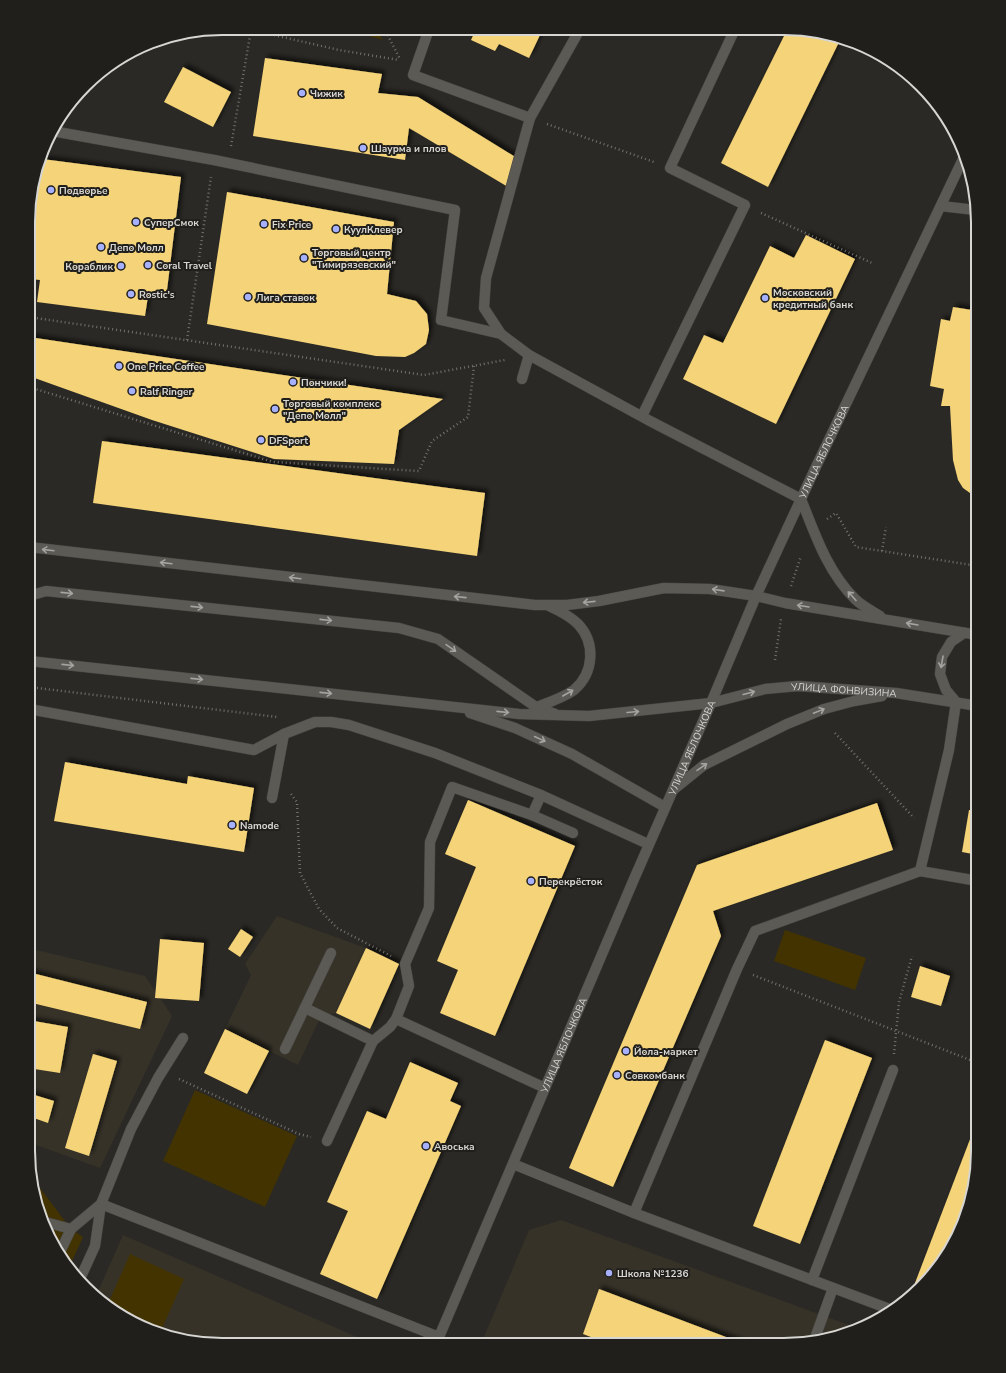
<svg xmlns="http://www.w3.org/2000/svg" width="1006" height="1373" viewBox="0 0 1006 1373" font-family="'Nunito Sans',sans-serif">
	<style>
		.built { fill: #363228 }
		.green { fill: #423301 }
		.building { fill: #f5d479; filter: url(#shadow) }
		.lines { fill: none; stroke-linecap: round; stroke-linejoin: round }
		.service-casing { stroke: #464541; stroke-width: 11 }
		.minor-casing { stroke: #464541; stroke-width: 11 }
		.tertiary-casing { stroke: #464541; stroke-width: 11 }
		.path { stroke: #72716e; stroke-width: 2.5; stroke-dasharray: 1 3; stroke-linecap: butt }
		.service { stroke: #5b5a55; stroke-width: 10 }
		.minor { stroke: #5b5a55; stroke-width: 10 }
		.tertiary { stroke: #5b5a55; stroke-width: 10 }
		.oneway { stroke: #a5a4a1 }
		.poi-dot { fill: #a7b0fc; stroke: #211f1b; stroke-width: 1.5 }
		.labels { text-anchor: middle; stroke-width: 4; stroke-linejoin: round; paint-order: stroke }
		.poi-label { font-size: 10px; font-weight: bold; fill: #d7d6d3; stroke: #211f1b; text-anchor: start }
		.street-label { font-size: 10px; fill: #d7d6d3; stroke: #211f1b }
		.rim { fill: none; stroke: #d7d6d3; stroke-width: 2 }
	</style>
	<defs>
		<filter id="shadow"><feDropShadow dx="3.5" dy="-3.5" stdDeviation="2" flood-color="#0009"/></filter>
	</defs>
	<rect width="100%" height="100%" fill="#2a2925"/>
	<g class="built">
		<polygon points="277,916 366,948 336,1013 321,1016 298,1065 225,1029 251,975 245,964"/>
		<polygon points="28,948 145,976 172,1016 100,1168 28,1142"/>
		<polygon points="561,1220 857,1328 784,1345 481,1344 529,1230"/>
		<polygon points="123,1235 373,1344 197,1343 148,1330 114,1312 96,1296"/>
	</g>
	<g class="green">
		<polygon points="343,28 374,28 383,40"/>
		<polygon points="785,930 866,958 855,990 774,961"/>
		<polygon points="195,1090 297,1136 265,1207 163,1161"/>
		<polygon points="36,1187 40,1188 71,1229 83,1237 69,1268 48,1237"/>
		<path d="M130,1254L184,1279L160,1333C141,1329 121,1318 107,1306Z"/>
	</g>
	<g class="building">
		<polygon points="476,29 533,29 532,31 540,35 529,58 499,44 495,51 471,40"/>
		<polygon points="787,30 809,30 841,38 768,187 721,163"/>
		<polygon points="265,58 382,74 378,93 418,97 517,158 508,187 409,128 405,160 253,136"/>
		<polygon points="183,67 231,92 213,127 164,102"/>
		<polygon points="42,159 181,177 166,298 148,296 145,316 37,302 40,280 30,279 30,215 33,186"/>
		<polygon points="227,192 394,222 387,294 416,301 427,314 429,330 426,344 414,353 405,357 376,356 207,324"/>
		<polygon points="806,235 855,259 776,424 683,379 704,335 723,343 770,246 794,258"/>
		<polygon points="953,307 978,311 978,495 970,493 963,488 958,480 953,460 950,406 941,406 944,389 930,386 941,319 950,321"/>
		<polygon points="29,337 443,399 399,430 394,464 274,459 152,420 29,376"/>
		<polygon points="102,441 485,493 477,556 93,503"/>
		<polygon points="65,762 187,784 188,776 254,788 244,852 54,821"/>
		<polygon points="468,800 575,846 495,1036 440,1013 458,970 437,961 476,867 445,854"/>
		<polygon points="877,803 893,850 713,911 721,936 613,1187 569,1168 697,865"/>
		<polygon points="969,810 978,811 978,855 962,852"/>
		<polygon points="241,929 253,937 240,957 228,949"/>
		<polygon points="160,939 204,943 199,1001 155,998"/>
		<polygon points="366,948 399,964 370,1029 336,1013"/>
		<polygon points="920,966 950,976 941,1006 911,997"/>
		<polygon points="28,972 147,1002 140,1029 28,1002"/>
		<polygon points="28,1020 68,1027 60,1073 28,1068"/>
		<polygon points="225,1029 269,1051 247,1094 204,1073"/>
		<polygon points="825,1040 872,1058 800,1244 753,1226"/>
		<polygon points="93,1054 117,1061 89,1156 65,1148"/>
		<polygon points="410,1062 458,1083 450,1101 461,1106 377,1299 320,1274 348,1211 327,1202 367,1111 386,1119"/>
		<polygon points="28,1093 54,1101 48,1123 28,1116"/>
		<polygon points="977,1121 978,1164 968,1213 945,1259 922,1286 915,1283"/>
		<polygon points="599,1289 747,1345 612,1345 583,1334"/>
	</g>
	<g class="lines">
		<g class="service-casing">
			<g id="service">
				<polyline points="429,29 413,75 530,118"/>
				<polyline points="580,29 530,118 486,278 484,308 501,334 529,355 650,421 801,499"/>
				<polyline points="52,131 214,160 455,210 441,320 501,334"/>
				<polyline points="941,206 975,210"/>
				<polyline points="522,379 529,355"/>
				<polyline points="642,416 745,205 670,168 735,29"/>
				<polyline points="29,596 46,591 399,628 438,639 536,707 555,714"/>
				<path d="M534,708C547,703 563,698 574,690C594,673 596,643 578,624C570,616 560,611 549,606"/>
				<polyline points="29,709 254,750 284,734 315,722 331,722 349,725 435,753 541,795 648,844"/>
				<polyline points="272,798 284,734"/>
				<polyline points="532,815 573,833"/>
				<polyline points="920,871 978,881"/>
				<polyline points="305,1008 373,1041"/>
				<polyline points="396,1019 545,1088"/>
				<polyline points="285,1049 331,953"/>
				<polyline points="327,1141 373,1041 390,1027 396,1019 409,986 405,964 429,908 430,842 452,787 532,815 541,795"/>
				<polyline points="513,1164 634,1213 892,1310"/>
				<polyline points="101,1204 439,1337"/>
				<polyline points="634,1213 737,969 755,931 920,871 949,750 956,702"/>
				<polyline points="45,1222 71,1229"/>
				<polyline points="59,1254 71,1229 101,1204"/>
				<polyline points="812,1280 893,1070"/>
				<polyline points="79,1281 95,1246 101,1204 131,1129 158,1078 183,1038"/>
				<polyline points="815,1338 833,1288"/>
			</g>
		</g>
		<g class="minor-casing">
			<g id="minor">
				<polyline points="29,547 535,605 567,605 599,601 664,588 710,589 756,596"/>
				<polyline points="29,661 519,714 589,716 711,703"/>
				<polyline points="956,702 946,690 940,674 942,657 951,642 964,633"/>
				<polyline points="470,713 515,728 572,754 665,807"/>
			</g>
		</g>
		<g class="tertiary-casing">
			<g id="tertiary">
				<path d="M801,499C815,534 827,571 855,599C862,606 872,611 880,616"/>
				<polyline points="756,596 785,603 978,635"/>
				<path id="s1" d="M711,703L765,689L798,686L896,693L978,706"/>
				<polyline points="673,790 704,765 787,724 824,709 854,701 882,696"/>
				<path id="s2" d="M436,1344L634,879L711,703L756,596L814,471L963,159"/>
			</g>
		</g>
		<g class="path">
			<polyline points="243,28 339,50 399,60"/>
			<polyline points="384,28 400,59"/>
			<polyline points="269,34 271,28"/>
			<polyline points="547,124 654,162"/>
			<polyline points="231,146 251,30"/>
			<polyline points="761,213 872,263"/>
			<polyline points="29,317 424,375 505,360"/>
			<polyline points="187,340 211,177"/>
			<polyline points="29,387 273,462 419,471 432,441 468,417 474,366"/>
			<polyline points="827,519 836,513 856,547 978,566"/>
			<polyline points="882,551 886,527"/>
			<polyline points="791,586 801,556"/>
			<polyline points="775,660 781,619"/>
			<polyline points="29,687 277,717"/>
			<polyline points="835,733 914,818"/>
			<polyline points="291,794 297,802 300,873 319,909 337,928 391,956"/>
			<polyline points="753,975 978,1063"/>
			<polyline points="894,1054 899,1002 912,956"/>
			<polyline points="179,1079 299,1134 311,1137"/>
		</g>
		<use href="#service" class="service"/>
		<use href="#minor" class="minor"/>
		<use href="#tertiary" class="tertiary"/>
	</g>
	<defs><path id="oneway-shaft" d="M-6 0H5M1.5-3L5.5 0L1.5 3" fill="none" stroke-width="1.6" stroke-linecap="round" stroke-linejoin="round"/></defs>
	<g class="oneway">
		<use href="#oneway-shaft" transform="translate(48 550) rotate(-173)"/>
		<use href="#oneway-shaft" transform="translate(166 563) rotate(-173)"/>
		<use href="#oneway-shaft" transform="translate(295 578) rotate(-173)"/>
		<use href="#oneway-shaft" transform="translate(718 590) rotate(-172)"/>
		<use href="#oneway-shaft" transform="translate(67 593) rotate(6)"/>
		<use href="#oneway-shaft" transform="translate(852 596) rotate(-132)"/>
		<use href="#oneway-shaft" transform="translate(460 597) rotate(-174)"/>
		<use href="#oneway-shaft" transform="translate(589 602) rotate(174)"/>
		<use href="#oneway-shaft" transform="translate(803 606) rotate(-171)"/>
		<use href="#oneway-shaft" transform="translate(197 607) rotate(6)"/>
		<use href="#oneway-shaft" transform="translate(326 620) rotate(6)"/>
		<use href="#oneway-shaft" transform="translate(912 624) rotate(-170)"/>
		<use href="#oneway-shaft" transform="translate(451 648) rotate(35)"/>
		<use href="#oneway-shaft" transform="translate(942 662) rotate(100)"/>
		<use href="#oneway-shaft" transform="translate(68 665) rotate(6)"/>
		<use href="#oneway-shaft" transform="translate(197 679) rotate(6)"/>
		<use href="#oneway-shaft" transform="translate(326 693) rotate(6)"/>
		<use href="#oneway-shaft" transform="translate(568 693) rotate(-30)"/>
		<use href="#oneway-shaft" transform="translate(749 693) rotate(-15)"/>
		<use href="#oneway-shaft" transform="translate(819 711) rotate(-22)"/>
		<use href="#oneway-shaft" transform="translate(503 712) rotate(6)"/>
		<use href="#oneway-shaft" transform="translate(633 712) rotate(-5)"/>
		<use href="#oneway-shaft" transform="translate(540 739) rotate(25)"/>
		<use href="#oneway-shaft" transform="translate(702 767) rotate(-35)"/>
	</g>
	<g class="poi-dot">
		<circle cx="302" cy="93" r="4"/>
		<circle cx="363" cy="148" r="4"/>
		<circle cx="51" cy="190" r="4"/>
		<circle cx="136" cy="222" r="4"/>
		<circle cx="264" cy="224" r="4"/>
		<circle cx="336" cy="229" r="4"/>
		<circle cx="101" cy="247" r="4"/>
		<circle cx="304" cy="258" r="4"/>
		<circle cx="148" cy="265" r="4"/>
		<circle cx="121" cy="266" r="4"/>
		<circle cx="131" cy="294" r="4"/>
		<circle cx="248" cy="297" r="4"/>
		<circle cx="765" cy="298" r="4"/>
		<circle cx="119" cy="366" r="4"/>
		<circle cx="293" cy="382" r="4"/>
		<circle cx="132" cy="391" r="4"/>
		<circle cx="275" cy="409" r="4"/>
		<circle cx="261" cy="440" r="4"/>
		<circle cx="232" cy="825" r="4"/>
		<circle cx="531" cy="881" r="4"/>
		<circle cx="626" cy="1051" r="4"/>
		<circle cx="617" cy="1075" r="4"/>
		<circle cx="426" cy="1146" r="4"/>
		<circle cx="609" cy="1273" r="4"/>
	</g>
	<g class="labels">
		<g class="poi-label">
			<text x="310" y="97">Чижик</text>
			<text x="371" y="152">Шаурма и плов</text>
			<text x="59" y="194">Подворье</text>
			<text x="144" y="226">СуперСмок</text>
			<text x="272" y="228">Fix Price</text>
			<text x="344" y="233">КуулКлевер</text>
			<text x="109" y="251">Депо Молл</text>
			<text x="312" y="256">Торговый центр<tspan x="312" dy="12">"Тимирязевский"</tspan></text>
			<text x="156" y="269">Coral Travel</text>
			<text x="113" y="270" text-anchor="end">Кораблик</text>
			<text x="773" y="296">Московский<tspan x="773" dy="12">кредитный банк</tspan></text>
			<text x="139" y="298">Rostic's</text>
			<text x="256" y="301">Лига ставок</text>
			<text x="127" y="370">One Price Coffee</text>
			<text x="301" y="386">Пончики!</text>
			<text x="140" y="395">Ralf Ringer</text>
			<text x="283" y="407">Торговый комплекс<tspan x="283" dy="12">"Депо Молл"</tspan></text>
			<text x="269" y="444">DFSport</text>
			<text x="240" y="829">Namode</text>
			<text x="539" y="885">Перекрёсток</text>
			<text x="634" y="1055">Йола-маркет</text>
			<text x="625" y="1079">Совкомбанк</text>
			<text x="434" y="1150">Авоська</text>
			<text x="617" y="1277">Школа №1236</text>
		</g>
		<g class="street-label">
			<text dy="4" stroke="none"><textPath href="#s2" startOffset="973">УЛИЦА ЯБЛОЧКОВА</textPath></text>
			<text dy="4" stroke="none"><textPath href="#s1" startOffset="135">УЛИЦА ФОНВИЗИНА</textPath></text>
			<text dy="4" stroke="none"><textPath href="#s2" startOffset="649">УЛИЦА ЯБЛОЧКОВА</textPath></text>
			<text dy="4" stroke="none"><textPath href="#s2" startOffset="325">УЛИЦА ЯБЛОЧКОВА</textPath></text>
		</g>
	</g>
	<path d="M0 0H1006V1373H0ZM222 35H784A187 187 0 0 1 971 222V1151A187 187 0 0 1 784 1338H222A187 187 0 0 1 35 1151V222A187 187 0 0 1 222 35Z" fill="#211f1b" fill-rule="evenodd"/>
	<path class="rim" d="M222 35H784A187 187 0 0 1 971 222V1151A187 187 0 0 1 784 1338H222A187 187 0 0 1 35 1151V222A187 187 0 0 1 222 35Z"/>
</svg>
